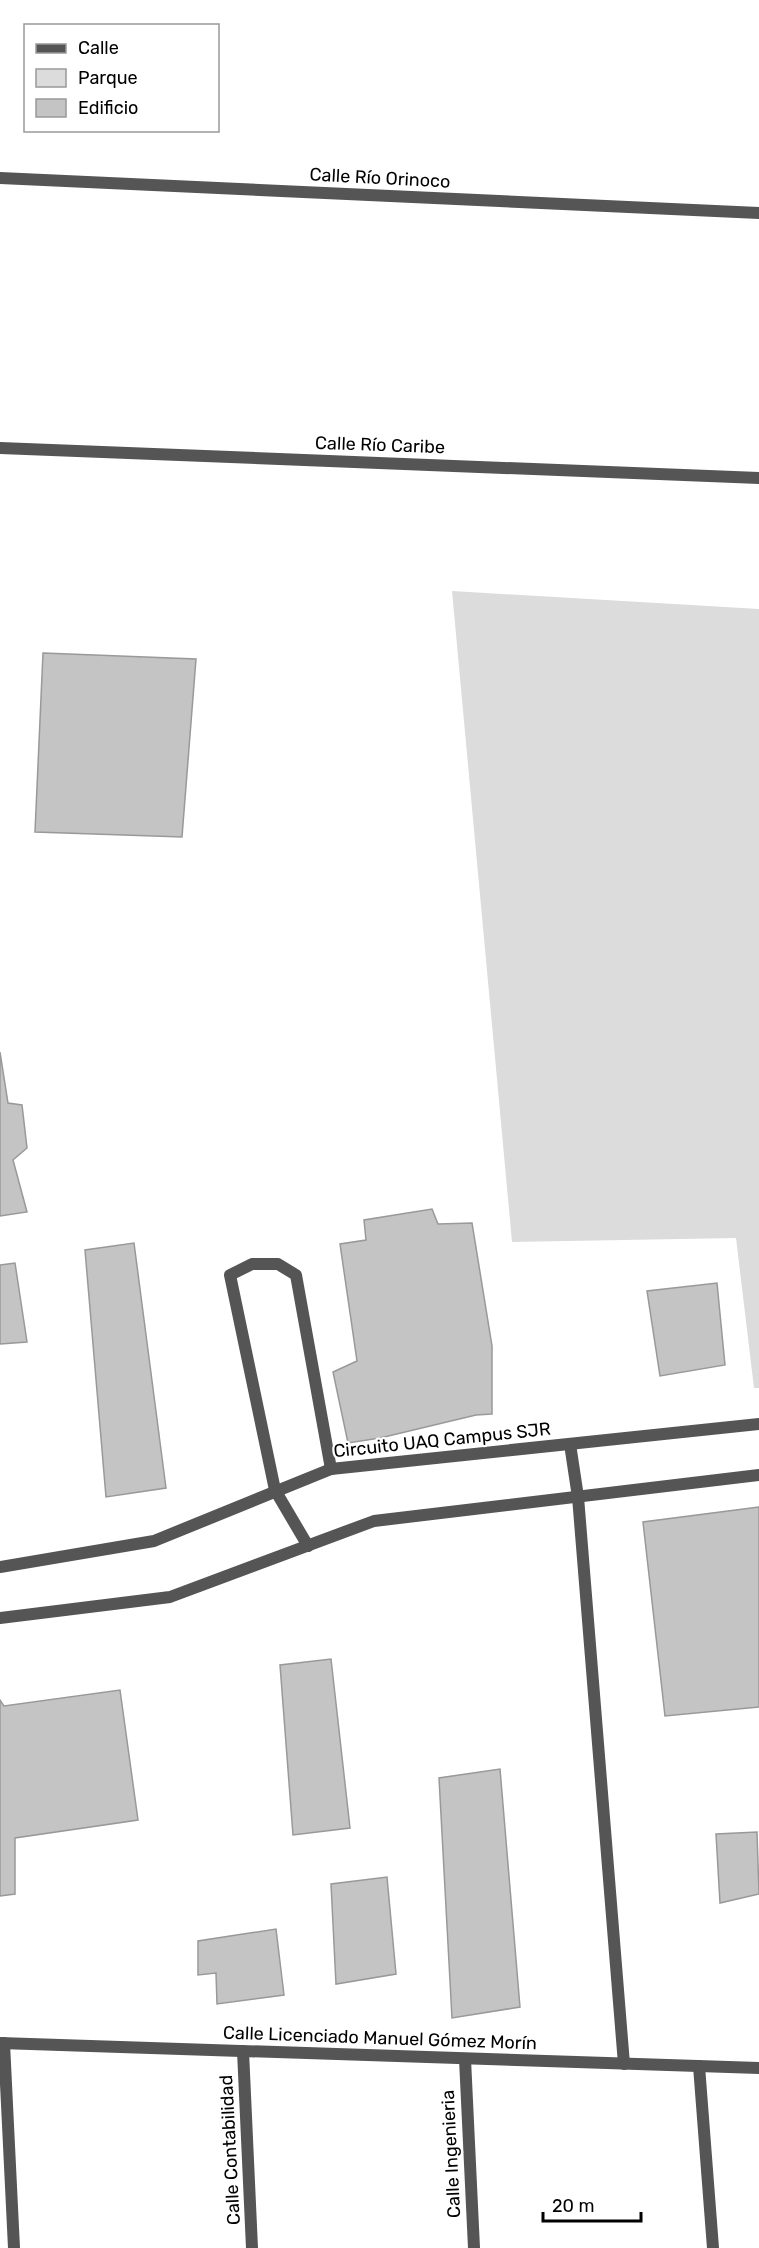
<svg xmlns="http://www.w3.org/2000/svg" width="759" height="2248" viewBox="0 0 759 2248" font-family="Rubik,sans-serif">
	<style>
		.green { fill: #dcdcdc }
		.building { fill: #c4c4c4; stroke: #999; stroke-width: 1.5 }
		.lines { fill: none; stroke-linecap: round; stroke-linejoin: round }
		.lane { stroke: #555; stroke-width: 12 }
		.street { stroke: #555; stroke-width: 12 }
		.labels { text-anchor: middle; stroke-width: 4.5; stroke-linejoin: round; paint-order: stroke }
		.street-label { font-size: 18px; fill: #000; stroke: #fff }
	</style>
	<rect width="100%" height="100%" fill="#fff"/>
	<polygon class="green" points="452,591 759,609 759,1388 754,1388 736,1238 512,1242"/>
	<g class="building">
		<polygon points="43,653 196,659 182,837 35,832"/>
		<polygon points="0,1052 8,1103 22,1105 27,1148 13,1160 27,1212 0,1216"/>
		<polygon points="432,1209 438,1224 472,1223 492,1346 492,1414 476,1415 380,1438 348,1443 333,1372 357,1361 340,1244 366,1240 364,1220"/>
		<polygon points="134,1243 166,1488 106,1497 85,1250"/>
		<polygon points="15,1263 27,1342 0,1344 0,1265"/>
		<polygon points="717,1283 725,1365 660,1376 647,1291"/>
		<polygon points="759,1507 759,1707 665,1716 643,1522"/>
		<polygon points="331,1659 350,1828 293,1835 280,1665"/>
		<polygon points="120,1690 138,1820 15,1838 15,1894 0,1896 0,1700 4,1706"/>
		<polygon points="500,1769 520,2007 452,2018 439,1778"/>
		<polygon points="757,1832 759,1894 720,1903 716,1834"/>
		<polygon points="387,1877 396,1974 336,1984 331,1884"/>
		<polygon points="276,1929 284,1995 217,2004 216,1973 198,1975 198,1941"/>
	</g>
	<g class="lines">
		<g class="lane">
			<polyline points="570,1444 578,1497 624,2064"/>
			<polyline points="308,1546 275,1490 230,1275 252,1264 278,1264 296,1275 331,1469"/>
		</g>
		<g class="street">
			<polyline points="0,178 759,213"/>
			<polyline points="0,448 759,478"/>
			<polyline points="0,1567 154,1541 331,1469 759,1424"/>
			<polyline points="0,1618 170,1597 374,1521 759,1475"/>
			<polyline points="0,2043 759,2068"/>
			<polyline points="4,2043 14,2248"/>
			<polyline points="243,2051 252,2248"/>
			<polyline points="465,2059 474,2248"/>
			<polyline points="699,2066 713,2248"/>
		</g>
	</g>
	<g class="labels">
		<g class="street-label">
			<text transform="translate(380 178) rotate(3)" y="6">Calle Río Orinoco</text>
			<text transform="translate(380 445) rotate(2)" y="6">Calle Río Caribe</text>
			<text transform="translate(442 1440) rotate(-6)" y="6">Circuito UAQ Campus SJR</text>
			<text transform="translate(380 2038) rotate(2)" y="6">Calle Licenciado Manuel Gómez Morín</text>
			<text transform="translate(230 2150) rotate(-93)" y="6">Calle Contabilidad</text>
			<text transform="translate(451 2154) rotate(-93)" y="6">Calle Ingenieria</text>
		</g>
	</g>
	<rect x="24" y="24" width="195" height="108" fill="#ffffff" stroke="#999999" stroke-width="1.5"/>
	<rect x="36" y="44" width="30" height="9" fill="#555555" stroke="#999999" stroke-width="1.5"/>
	<text x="78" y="54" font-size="18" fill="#000000">Calle</text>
	<rect x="36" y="69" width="30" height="18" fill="#dcdcdc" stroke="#999999" stroke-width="1.5"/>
	<text x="78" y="84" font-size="18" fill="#000000">Parque</text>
	<rect x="36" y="99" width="30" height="18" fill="#c4c4c4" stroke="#999999" stroke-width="1.5"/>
	<text x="78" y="114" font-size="18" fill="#000000">Edificio</text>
	<path d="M543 2212v9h98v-9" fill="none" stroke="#000000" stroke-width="3"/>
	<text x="552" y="2212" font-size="18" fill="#000000" stroke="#ffffff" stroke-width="4.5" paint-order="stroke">20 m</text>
</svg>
